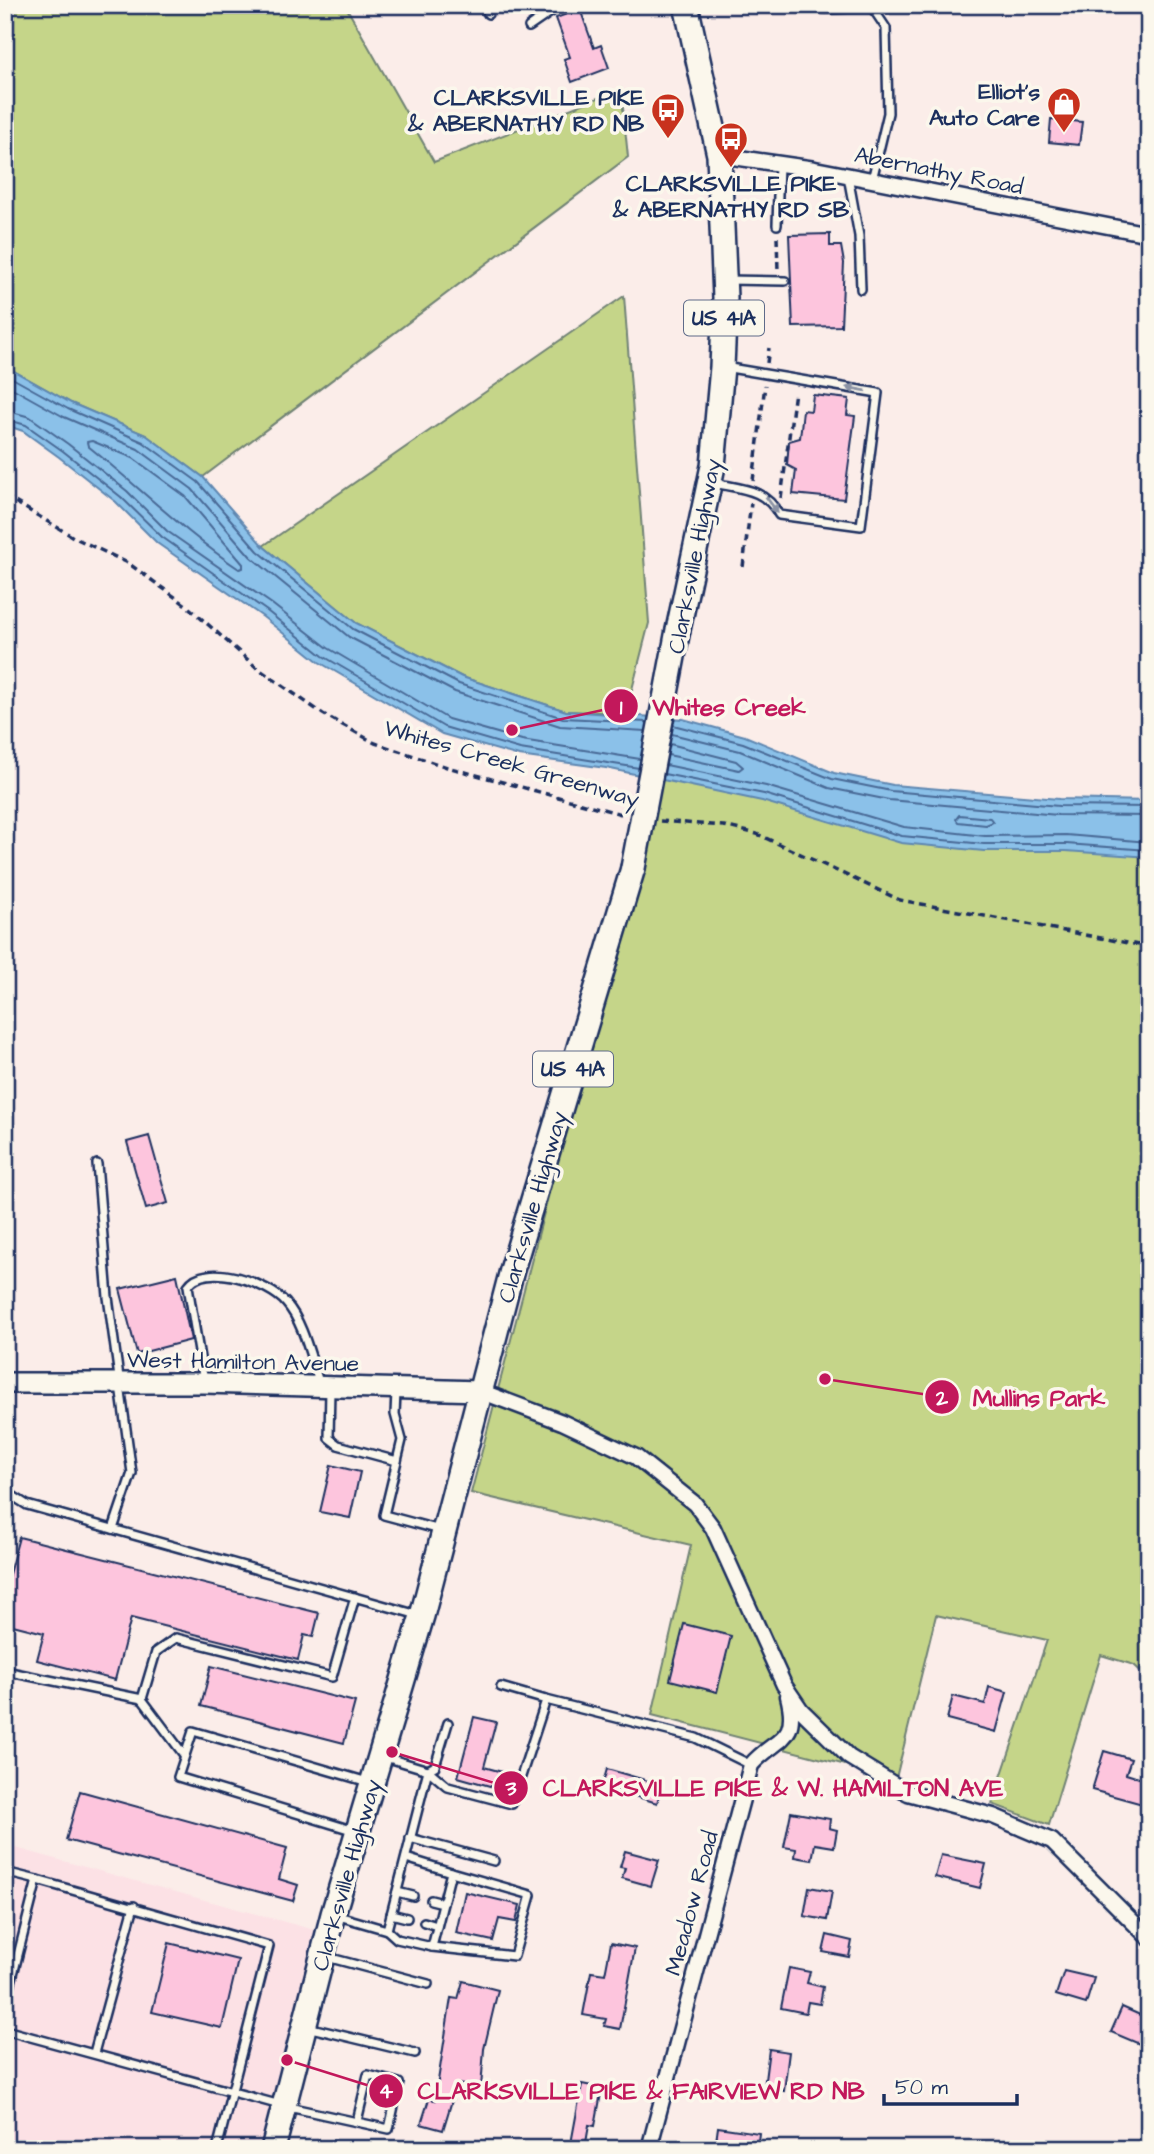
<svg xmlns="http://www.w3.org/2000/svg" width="1154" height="2154" viewBox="0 0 1154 2154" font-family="'Architects Daughter',sans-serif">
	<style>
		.built { fill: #fce1e5 }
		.green { fill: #c5d589; stroke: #708274; stroke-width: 2 }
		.water { fill: #8bc1e9; stroke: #5e87b1; stroke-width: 2 }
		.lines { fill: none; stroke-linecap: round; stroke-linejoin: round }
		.shore { stroke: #486996; stroke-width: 2 }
		.building { fill: #fdc5dd; stroke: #1b2f5e; stroke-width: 2 }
		.service-casing { stroke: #1b2f5e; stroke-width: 12 }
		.minor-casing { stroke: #1b2f5e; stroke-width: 19 }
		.tertiary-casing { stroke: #1b2f5e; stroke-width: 24 }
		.primary-casing { stroke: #1b2f5e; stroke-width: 28 }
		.path { stroke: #1b2f5e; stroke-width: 3.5; stroke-dasharray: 7 5; stroke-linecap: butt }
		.service { stroke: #fbf7ec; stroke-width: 7 }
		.minor { stroke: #fbf7ec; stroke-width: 14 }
		.tertiary { stroke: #fbf7ec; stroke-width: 19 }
		.primary { stroke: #fbf7ec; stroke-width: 23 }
		.primary-bridge-casing { stroke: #1b2f5e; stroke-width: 28; stroke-linecap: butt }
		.primary-bridge { stroke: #fbf7ec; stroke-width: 23 }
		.oneway { fill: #8b93a5 }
		.labels { text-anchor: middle; stroke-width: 7; stroke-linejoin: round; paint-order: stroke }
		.shield { fill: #fbf7ec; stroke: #5e6b89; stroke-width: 2 }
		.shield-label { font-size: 21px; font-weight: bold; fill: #1b2f5e }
		.poi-label { font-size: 23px; font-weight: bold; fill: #1b2f5e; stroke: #fbf7ec; text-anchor: end }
		.street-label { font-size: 23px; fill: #1b2f5e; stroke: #fbf7ec }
		.leader { fill: none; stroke: #c2185b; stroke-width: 2.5 }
		.callout-dot { fill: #c2185b; stroke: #fbf7ec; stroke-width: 2.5 }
		.mark-label { font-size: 21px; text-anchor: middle; font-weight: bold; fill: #fff }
		.callout-label { font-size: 24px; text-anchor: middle; font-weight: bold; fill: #c2185b; stroke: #fbf7ec; stroke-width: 7; stroke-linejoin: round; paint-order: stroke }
	</style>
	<rect width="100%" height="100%" fill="#fbede9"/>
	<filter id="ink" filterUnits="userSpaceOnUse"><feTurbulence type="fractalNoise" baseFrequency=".0143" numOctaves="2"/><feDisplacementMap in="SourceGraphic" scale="14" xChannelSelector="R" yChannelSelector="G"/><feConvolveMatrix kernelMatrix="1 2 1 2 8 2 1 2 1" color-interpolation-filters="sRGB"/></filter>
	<g filter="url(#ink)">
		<polygon class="built" points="5,1845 329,1934 273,2149 5,2149"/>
		<g class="green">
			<polygon points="5,5 345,5 434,162 621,89 628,157 203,477 146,435 71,403 5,366"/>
			<polygon points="624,296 649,623 626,713 566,711 462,677 356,623 263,546"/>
			<polygon points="660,767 1149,842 1149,1679 1134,1665 1101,1655 1049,1825 992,1804 1047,1640 936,1615 896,1778 652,1715 691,1545 471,1493"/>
		</g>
		<polygon class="water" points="5,366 71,403 146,435 203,477 263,546 356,623 462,677 566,711 683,719 745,736 834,773 893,785 1059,799 1149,801 1149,857 1066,851 984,851 901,843 762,801 606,768 519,756 442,734 319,662 263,617 157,543 116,502 59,457 23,431 5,425"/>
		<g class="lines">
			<g class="shore">
				<polyline points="5,374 68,409 143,442 198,482 258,551 353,629 459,684 563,718 647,722"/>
				<polyline points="5,384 64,417 138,449 192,489 251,557 349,637 455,692 560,726 646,731"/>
				<polyline points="5,410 30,417 68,444 127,491 167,531 272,604 328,648 448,719 522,740 640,759"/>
				<polyline points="5,419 26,425 63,451 121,497 162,537 267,611 323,656 444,727 520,749 639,768"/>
				<path d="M92,441L133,458L185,496L243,564V568L239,569C184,532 139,487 88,446L87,442Z"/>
				<polyline points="673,725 743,743 832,779 891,791 1059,806 1149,807"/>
				<polyline points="672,734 740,751 829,788 889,800 1058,815 1149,816"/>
				<polyline points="668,755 739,770 743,767 736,761 670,744"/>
				<polyline points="666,765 766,786 904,827 985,836 1066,835 1149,842"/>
				<polyline points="664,774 764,794 902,836 984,844 1066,844 1149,850"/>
				<polygon points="959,815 990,818 993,822 986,825 958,822 956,819"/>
			</g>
		</g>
		<g class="building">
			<polygon points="580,9 594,48 601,45 609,68 572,82 564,59 570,57 556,18"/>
			<polygon points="1051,119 1082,122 1079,145 1049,142"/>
			<polygon points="830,234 830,246 841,246 844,263 841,326 793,327 789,235"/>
			<polygon points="813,395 849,399 847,415 855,416 844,499 793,494 796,470 787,465 789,441 800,438 803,410 811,411"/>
			<polygon points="149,1136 168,1203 146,1209 127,1142"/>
			<polygon points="177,1275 191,1340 137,1354 120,1289"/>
			<polygon points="331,1465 360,1472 350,1518 320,1512"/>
			<polygon points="19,1537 319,1613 313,1637 304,1635 298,1660 131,1618 115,1680 37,1660 44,1633 5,1623 5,1589"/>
			<polygon points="684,1624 731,1636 717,1692 670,1680"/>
			<polygon points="211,1666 355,1702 344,1743 201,1706"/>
			<polygon points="989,1687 1007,1692 996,1732 947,1719 953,1696 985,1704"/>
			<polygon points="474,1717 496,1722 484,1767 502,1772 497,1788 458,1777"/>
			<polygon points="1104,1751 1131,1759 1126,1774 1149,1781 1146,1805 1092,1790"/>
			<polygon points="607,1769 662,1785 657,1803 602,1786"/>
			<polygon points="80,1791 287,1848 279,1879 298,1885 293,1901 66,1840"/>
			<polygon points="791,1812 830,1819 829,1828 837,1830 834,1847 815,1844 812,1860 795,1857 796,1849 784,1847"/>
			<polygon points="625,1851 659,1860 651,1886 622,1878 625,1868 620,1867"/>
			<polygon points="941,1855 986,1864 980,1888 935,1877"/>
			<polygon points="809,1887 832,1891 827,1920 804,1916"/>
			<polygon points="465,1892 520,1905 516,1922 499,1919 493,1941 456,1933"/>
			<polygon points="827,1935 852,1941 849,1957 823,1952"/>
			<polygon points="169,1943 238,1960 222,2028 152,2012"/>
			<polygon points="611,1943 635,1948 620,2029 604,2026 606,2019 583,2015 591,1972 605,1974"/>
			<polygon points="789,1968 810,1972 807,1983 823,1987 820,2004 808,2002 806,2013 781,2008"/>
			<polygon points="1064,1971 1094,1978 1086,2004 1056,1995"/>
			<polygon points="463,1981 498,1990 484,2049 481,2088 457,2084 443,2130 421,2124 429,2099 435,2100 451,1998 458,1999"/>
			<polygon points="1122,2007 1149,2019 1149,2048 1111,2032"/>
			<polygon points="769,2049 789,2052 784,2091 764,2088"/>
			<polygon points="582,2084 602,2088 595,2126 589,2125 585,2149 570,2149"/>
			<polygon points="718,2127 759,2133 757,2149 715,2149"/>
		</g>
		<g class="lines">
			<g class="service-casing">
				<g id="service">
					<polyline points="485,5 488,14"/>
					<polyline points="810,5 825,9 872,7 886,28 888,113 872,180"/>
					<polyline points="529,27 561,5"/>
					<polyline points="848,176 859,236 861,289"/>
					<polyline points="777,225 779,164"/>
					<polyline points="726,280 785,281"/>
					<path d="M714,483C741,489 765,488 779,515L861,526L878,393L724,367"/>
					<polyline points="97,1164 108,1297 132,1473 113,1529"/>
					<path d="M204,1382L188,1286C205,1260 269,1283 286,1303C304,1323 311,1360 320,1385"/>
					<polyline points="330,1389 329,1438 338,1445 397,1461"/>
					<polyline points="396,1392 395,1414 402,1440 384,1515 440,1530"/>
					<polyline points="5,1491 27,1505 418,1615"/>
					<polyline points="5,1671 142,1699"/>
					<polyline points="546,1700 696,1738 751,1765"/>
					<polyline points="448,1723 435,1766 428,1770 448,1787 512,1804 546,1700 501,1687"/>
					<polyline points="184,1755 142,1699 156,1652 176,1638 332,1677 355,1597"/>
					<polyline points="355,1831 178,1777 193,1731 368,1782"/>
					<polyline points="410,1838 494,1861"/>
					<polyline points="5,1872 37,1880"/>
					<polyline points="397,1892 413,1896"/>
					<polyline points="431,1900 443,1903"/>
					<polyline points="391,1914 407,1918"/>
					<polyline points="335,1915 387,1930 428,1770 385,1757"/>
					<polyline points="424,1922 437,1926"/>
					<polyline points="387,1930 397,1939 432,1947 451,1872 406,1858"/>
					<polyline points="432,1947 514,1956 531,1895 451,1872"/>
					<polyline points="327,1957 428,1984"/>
					<polyline points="5,2006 37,1880 269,1946 217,2149"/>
					<polyline points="307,2027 415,2053"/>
					<polyline points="5,2030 284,2106 389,2129 399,2083 368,2075 357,2121"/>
					<polyline points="94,2053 134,1906"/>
				</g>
			</g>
			<g class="minor-casing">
				<g id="minor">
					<polyline points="719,155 815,169 1149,234"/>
					<polyline points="480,1391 562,1422 636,1457 695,1504 713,1528 784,1685 801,1710 849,1757 908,1793 993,1816 1052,1841 1149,1938"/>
					<path d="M649,2149L751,1765C775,1737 800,1743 788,1696"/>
				</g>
			</g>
			<g class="tertiary-casing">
				<polyline id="tertiary" points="5,1383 204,1383 480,1391"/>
			</g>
			<g class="primary-casing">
				<g id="primary">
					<polyline points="678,630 713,466 722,367 725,298 719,155 686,5"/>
					<polyline points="273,2149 333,1914 422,1616 512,1270 633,868"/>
				</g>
			</g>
			<g class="path">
				<polyline points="777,237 778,271"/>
				<polyline points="767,363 769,348"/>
				<polyline points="753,481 765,385"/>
				<polyline points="5,496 75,538 128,563 186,605 256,667 323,714 375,743 447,767 625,815"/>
				<polyline points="781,498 795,391"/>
				<polyline points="743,567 751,503"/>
				<polyline points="660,821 724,826 757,834 900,900 1149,947"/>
			</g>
			<use href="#service" class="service"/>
			<use href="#minor" class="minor"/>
			<use href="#tertiary" class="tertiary"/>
			<use href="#primary" class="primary"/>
			<g class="primary-bridge-casing">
				<polyline id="primary-bridge" points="633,868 678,630"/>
			</g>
			<use href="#primary-bridge" class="primary-bridge"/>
		</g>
		<defs><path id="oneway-solid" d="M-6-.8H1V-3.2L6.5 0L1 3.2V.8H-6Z" transform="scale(1.75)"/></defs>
		<g class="oneway">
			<use href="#oneway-solid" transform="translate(856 389) rotate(-170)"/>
			<use href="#oneway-solid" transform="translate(772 505) rotate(54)"/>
		</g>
	</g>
	<defs>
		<g id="shop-pin" transform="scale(1.75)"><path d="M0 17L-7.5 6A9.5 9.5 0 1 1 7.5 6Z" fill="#c8321e" stroke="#fbf7ec"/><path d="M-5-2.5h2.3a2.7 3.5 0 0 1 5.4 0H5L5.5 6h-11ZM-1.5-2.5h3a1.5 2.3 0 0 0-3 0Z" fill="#fff"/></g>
		<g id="bus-pin" transform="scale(1.75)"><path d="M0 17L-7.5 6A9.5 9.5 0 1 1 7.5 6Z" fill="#c8321e" stroke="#fbf7ec"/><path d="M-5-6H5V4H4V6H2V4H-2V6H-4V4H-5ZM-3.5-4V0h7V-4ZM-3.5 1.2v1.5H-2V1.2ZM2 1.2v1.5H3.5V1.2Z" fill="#fff"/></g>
	</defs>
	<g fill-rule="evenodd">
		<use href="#shop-pin" x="1064" y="104"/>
		<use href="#bus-pin" x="668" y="110"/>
		<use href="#bus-pin" x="731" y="139"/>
	</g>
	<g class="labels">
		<g class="shield">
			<rect x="684" y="300.5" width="80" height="35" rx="5"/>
			<rect x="533" y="1051.5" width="80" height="35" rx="5"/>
		</g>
		<g class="shield-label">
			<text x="724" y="325">US 41A</text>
			<text x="573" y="1076">US 41A</text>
		</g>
		<g class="poi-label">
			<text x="1040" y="99">Elliot's<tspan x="1040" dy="26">Auto Care</tspan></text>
			<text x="644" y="105">CLARKSVILLE PIKE<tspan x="644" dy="26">&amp; ABERNATHY RD NB</tspan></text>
			<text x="731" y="191" text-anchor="middle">CLARKSVILLE PIKE<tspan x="731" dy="26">&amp; ABERNATHY RD SB</tspan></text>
		</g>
		<g class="street-label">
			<text transform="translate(939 170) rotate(11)" y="8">Abernathy Road</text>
			<text transform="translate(694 556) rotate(-79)" y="8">Clarksville Highway</text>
			<text transform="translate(512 763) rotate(16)" y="8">Whites Creek Greenway</text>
			<text transform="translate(532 1207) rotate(-74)" y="8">Clarksville Highway</text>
			<text transform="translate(243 1361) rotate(1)" y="8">West Hamilton Avenue</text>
			<text transform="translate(346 1875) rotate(-74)" y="8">Clarksville Highway</text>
			<text transform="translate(691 1903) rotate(-75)" y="8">Meadow Road</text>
		</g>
	</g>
	<path class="leader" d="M512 730L621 706M825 1379L942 1397M392 1752L511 1788M287 2060L386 2091"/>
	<g class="callout-dot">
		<circle cx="512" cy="730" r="7"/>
		<circle cx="825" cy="1379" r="7"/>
		<circle cx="392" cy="1752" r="7"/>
		<circle cx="287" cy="2060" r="7"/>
		<circle cx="621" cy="706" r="18"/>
		<circle cx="942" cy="1397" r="18"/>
		<circle cx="511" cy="1788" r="18"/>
		<circle cx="386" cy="2091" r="18"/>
	</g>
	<g class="mark-label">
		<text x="621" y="714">1</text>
		<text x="942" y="1405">2</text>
		<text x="511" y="1795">3</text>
		<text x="386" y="2098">4</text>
	</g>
	<g class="callout-label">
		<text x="729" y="715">Whites Creek</text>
		<text x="1039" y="1406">Mullins Park</text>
		<text x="773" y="1796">CLARKSVILLE PIKE &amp; W. HAMILTON AVE</text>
		<text x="641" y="2099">CLARKSVILLE PIKE &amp; FAIRVIEW RD NB</text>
	</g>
	<rect width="1154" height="2154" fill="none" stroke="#fbf7ec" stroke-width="28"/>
	<rect x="14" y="14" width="1126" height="2126" fill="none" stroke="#1b2f5e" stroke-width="2.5" filter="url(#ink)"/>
	<path d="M884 2094v10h133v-10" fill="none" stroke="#1b2f5e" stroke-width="3.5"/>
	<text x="895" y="2094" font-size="21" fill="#1b2f5e" stroke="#fbf7ec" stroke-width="5" paint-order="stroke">50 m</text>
</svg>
